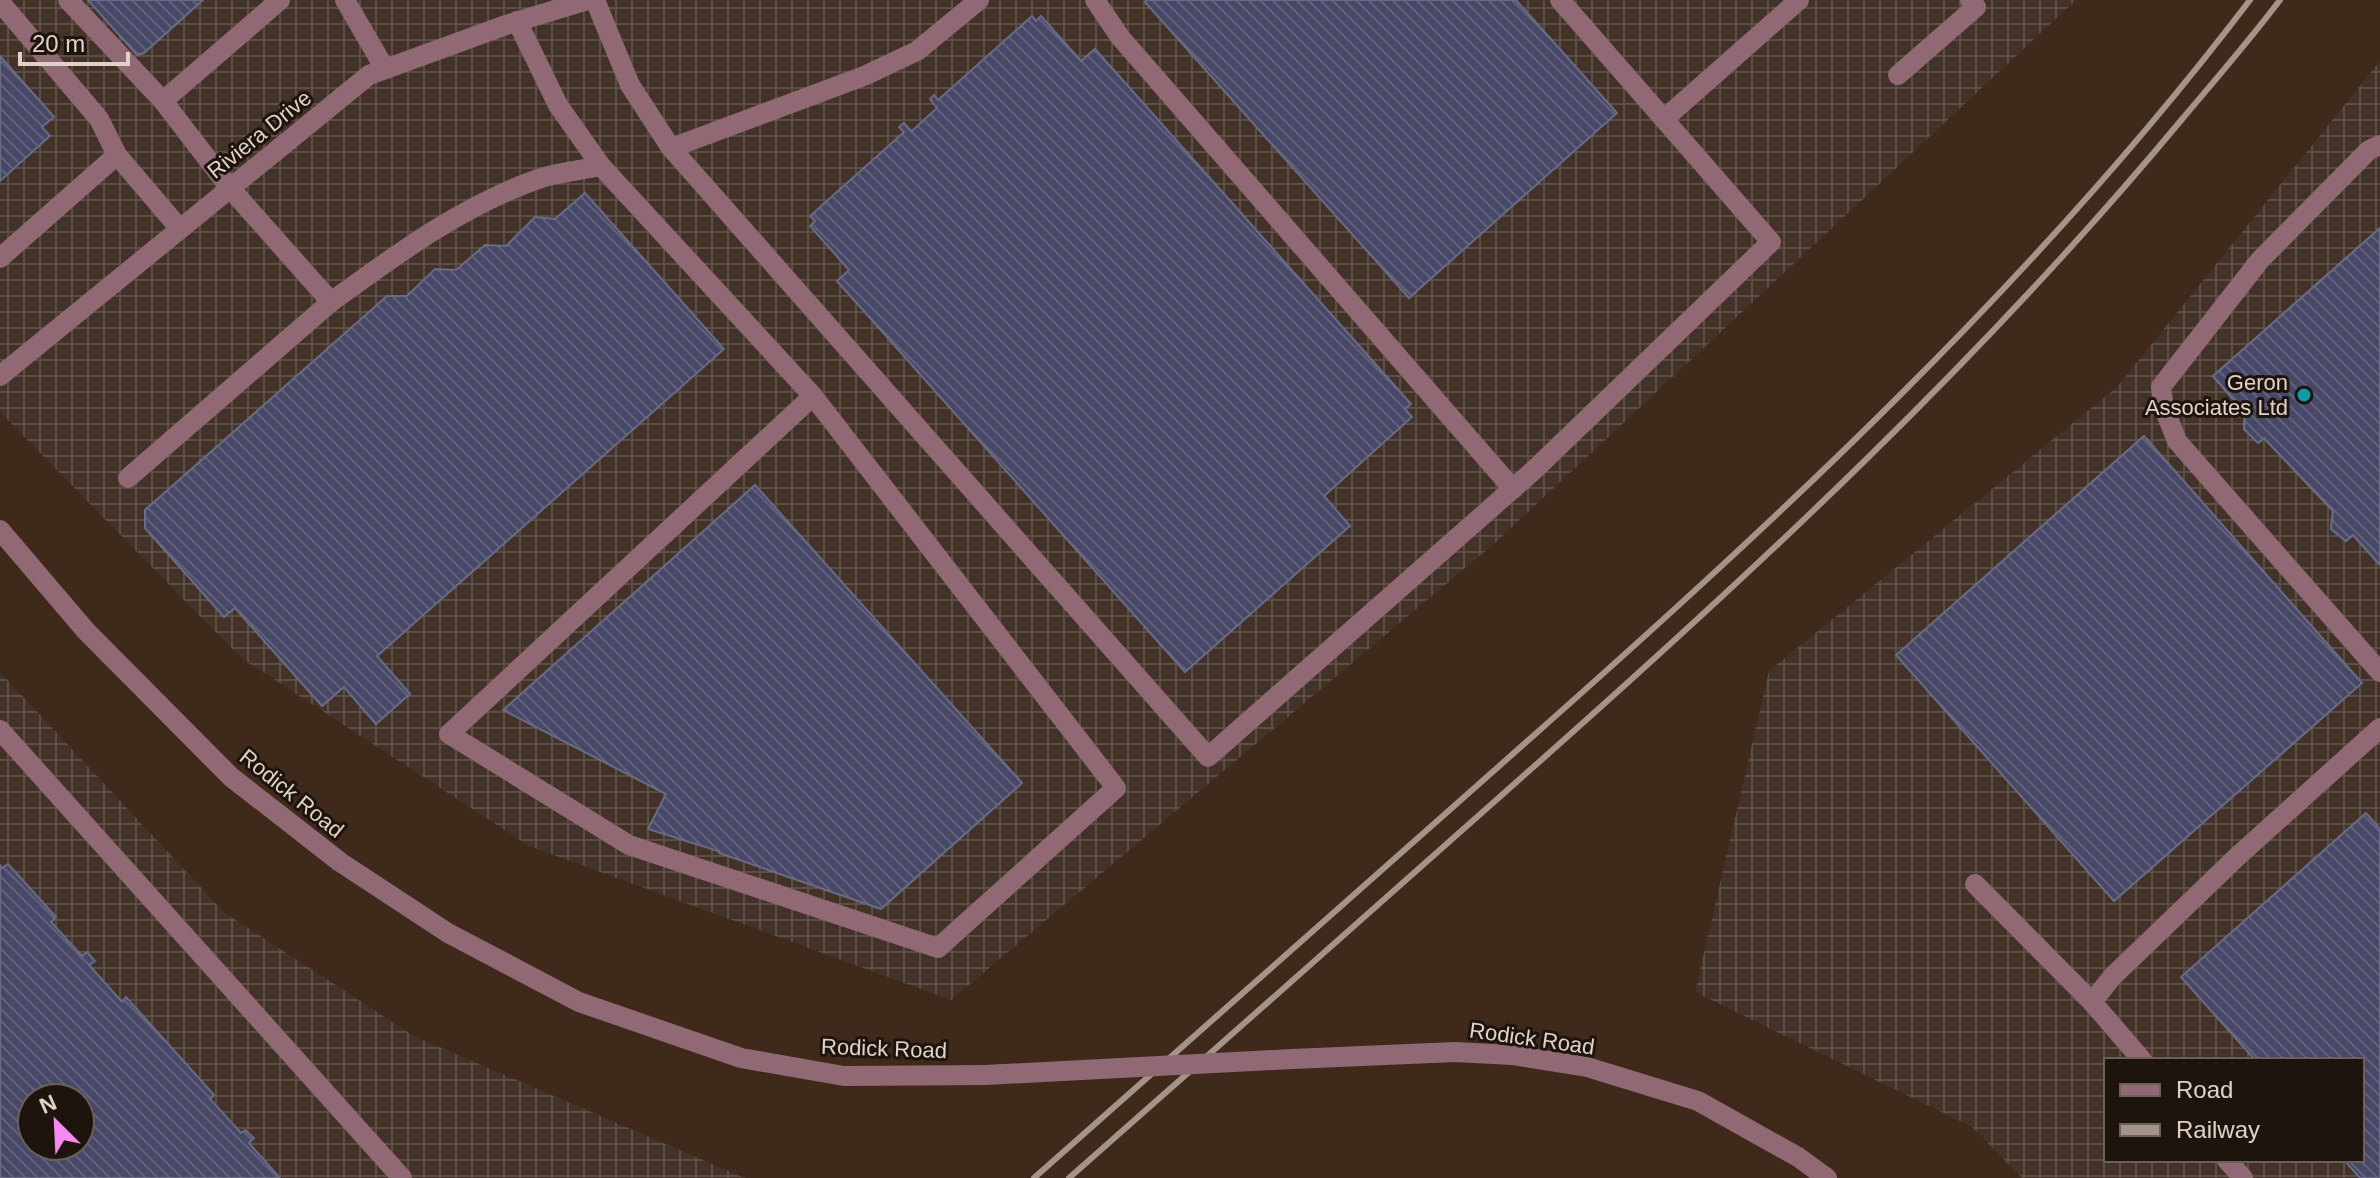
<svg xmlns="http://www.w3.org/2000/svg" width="2380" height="1178" viewBox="0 0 2380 1178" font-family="Helvetica,sans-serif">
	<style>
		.industrial { fill: url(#industrial-grid); fill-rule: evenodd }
		.building { fill: url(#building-back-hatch); stroke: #6a6b85; stroke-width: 2; fill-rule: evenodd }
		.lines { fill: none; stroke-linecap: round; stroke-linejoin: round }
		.minor { stroke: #906974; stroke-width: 20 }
		.rail { stroke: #a49388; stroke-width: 6 }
		.minor-bridge { stroke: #906974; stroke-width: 20 }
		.culture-dot { fill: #0f9aa8; stroke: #1e140e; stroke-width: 3 }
		.labels { text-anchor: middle; stroke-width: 6; stroke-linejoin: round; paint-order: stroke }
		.street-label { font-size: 22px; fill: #e0d2c9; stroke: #1e140e }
		.poi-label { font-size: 22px; fill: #e0d2c9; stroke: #1e140e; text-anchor: end }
	</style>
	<defs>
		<pattern id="industrial-grid" width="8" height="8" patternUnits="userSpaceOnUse" patternTransform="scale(2)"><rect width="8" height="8" fill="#423227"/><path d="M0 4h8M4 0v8" fill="none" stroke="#5d4f45"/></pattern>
		<pattern id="building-back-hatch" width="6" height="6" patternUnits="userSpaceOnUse" patternTransform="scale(2)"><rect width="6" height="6" fill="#474768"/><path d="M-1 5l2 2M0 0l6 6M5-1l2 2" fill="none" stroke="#61617c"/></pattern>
	</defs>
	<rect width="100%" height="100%" fill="#3e291a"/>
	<g class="industrial">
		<polygon points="0,0 2076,0 1495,543 951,1000 529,846 241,658 0,412"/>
		<path d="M2380,61V1178H2022L1972,1127L1695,992L1769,671L2117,387ZM2106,1060H2362V1160H2106Z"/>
		<path d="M0,672L225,913L414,1036L745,1178H0ZM32,1098H80V1146H32Z"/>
	</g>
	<g class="building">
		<polygon points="88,0 203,0 144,53 137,55"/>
		<polygon points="1147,0 1516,0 1617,113 1409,298 1145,2"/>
		<polygon points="1032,16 1036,21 1041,16 1081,61 1095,49 1411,404 1405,409 1412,417 1324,496 1350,526 1185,672 837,281 849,270 810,226 815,221 810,216 904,132 899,127 904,123 911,131 913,130 937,108 930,99 934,95 938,100"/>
		<polygon points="0,56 54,117 42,127 50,136 0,181"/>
		<polygon points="585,193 724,349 377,656 410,694 376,724 344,687 322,706 235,608 224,617 145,528 145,510 387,296 407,296 435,269 456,270 485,245 506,246 535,217 555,219"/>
		<polygon points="2380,228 2380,565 2353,535 2346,541 2331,529 2333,511 2264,438 2258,443 2244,429 2245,413 2213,376"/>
		<polygon points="2380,228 2380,565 2353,535 2346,541 2331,529 2333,511 2264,438 2258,443 2244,429 2245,413 2213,376"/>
		<polygon points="2144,436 2362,683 2114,901 1896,655"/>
		<polygon points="755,485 1022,783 881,909 719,853 718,851 648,829 666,794 503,710"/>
		<polygon points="2366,813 2380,829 2380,1178 2360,1178 2344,1160 2362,1160 2362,1060 2255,1060 2181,977"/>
		<path d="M8,864L56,917L51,922L82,956L87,952L95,961L89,965L122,1002L126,997L214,1095L210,1099L241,1133L245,1130L254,1138L249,1143L280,1178H0V865L2,868ZM32,1098H80V1146H32Z"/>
	</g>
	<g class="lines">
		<g class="minor">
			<polyline points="68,0 163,101 230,188 331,302 128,478"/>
			<polyline points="345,0 385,69"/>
			<polyline points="595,0 630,85 671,148 1208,757 1533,471 1771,242 1560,0"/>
			<polyline points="1095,0 1120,37 1513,489"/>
			<polyline points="0,2 99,119 117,155 180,229"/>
			<polyline points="1898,75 1976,7 1970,0"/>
			<polyline points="163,101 280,0"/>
			<polyline points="1664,119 1799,0"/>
			<polyline points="2380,145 2369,150 2260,260 2161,387 2164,408 2177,441 2380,672"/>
			<polyline points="671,148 864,76 917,51 979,0"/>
			<polyline points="601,166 813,396 1116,788 938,948 629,845 449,734 813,396"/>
			<polyline points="0,258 117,155"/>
			<path d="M331,302C397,254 463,205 541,178C560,172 582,170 601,166L558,105L517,21"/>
			<polyline points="0,376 369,75 506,25 588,0"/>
			<polyline points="0,530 86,631 231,777 340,862 448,933 579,1002 741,1058 844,1076 986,1075"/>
			<polyline points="0,730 402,1178"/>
			<polyline points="1975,884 2092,1002"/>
			<polyline points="1292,1059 1455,1052 1512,1055 1587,1067 1698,1101 1798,1157 1827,1178"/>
			<polyline points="2142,1060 2092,1002 2113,976 2239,855 2380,728"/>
			<polyline points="2227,1160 2243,1178"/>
		</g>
		<g class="rail">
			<path d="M1034,1178C1192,1039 1349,899 1506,760C1772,525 2035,283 2250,0"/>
			<path d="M1069,1178C1220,1045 1371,911 1521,778C1755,571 1983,359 2183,118C2216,79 2249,41 2280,0"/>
		</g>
		<polyline class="minor-bridge" points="986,1075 1292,1059"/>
	</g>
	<circle class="culture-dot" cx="2304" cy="395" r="8"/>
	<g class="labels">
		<g class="street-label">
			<text transform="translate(259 134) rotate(-39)" y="8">Riviera Drive</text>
			<text transform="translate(292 793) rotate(39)" y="8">Rodick Road</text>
			<text transform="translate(1532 1038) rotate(8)" y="8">Rodick Road</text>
			<text transform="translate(884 1048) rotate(2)" y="8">Rodick Road</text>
		</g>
		<g class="poi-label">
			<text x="2288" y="390">Geron<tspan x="2288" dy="25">Associates Ltd</tspan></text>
		</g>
	</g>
	<rect x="2104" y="1058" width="260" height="104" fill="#1e140e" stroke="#6c6059" stroke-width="2"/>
	<rect x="2120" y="1084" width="40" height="12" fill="#906974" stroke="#6c6059" stroke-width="2"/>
	<text x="2176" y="1098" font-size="24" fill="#e0d2c9">Road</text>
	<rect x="2120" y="1124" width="40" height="12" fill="#a49388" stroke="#6c6059" stroke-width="2"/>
	<text x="2176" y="1138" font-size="24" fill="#e0d2c9">Railway</text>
	<g transform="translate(56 1122) rotate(336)"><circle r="38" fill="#1e140e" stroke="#6c6059" stroke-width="2"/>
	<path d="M0-6L14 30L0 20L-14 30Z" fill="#f689ee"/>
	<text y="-12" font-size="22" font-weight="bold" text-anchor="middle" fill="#e0d2c9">N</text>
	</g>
	<path d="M20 52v12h108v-12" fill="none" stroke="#e0d2c9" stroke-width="4"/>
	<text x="32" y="52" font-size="24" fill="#e0d2c9" stroke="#1e140e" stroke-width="6" paint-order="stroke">20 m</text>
</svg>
